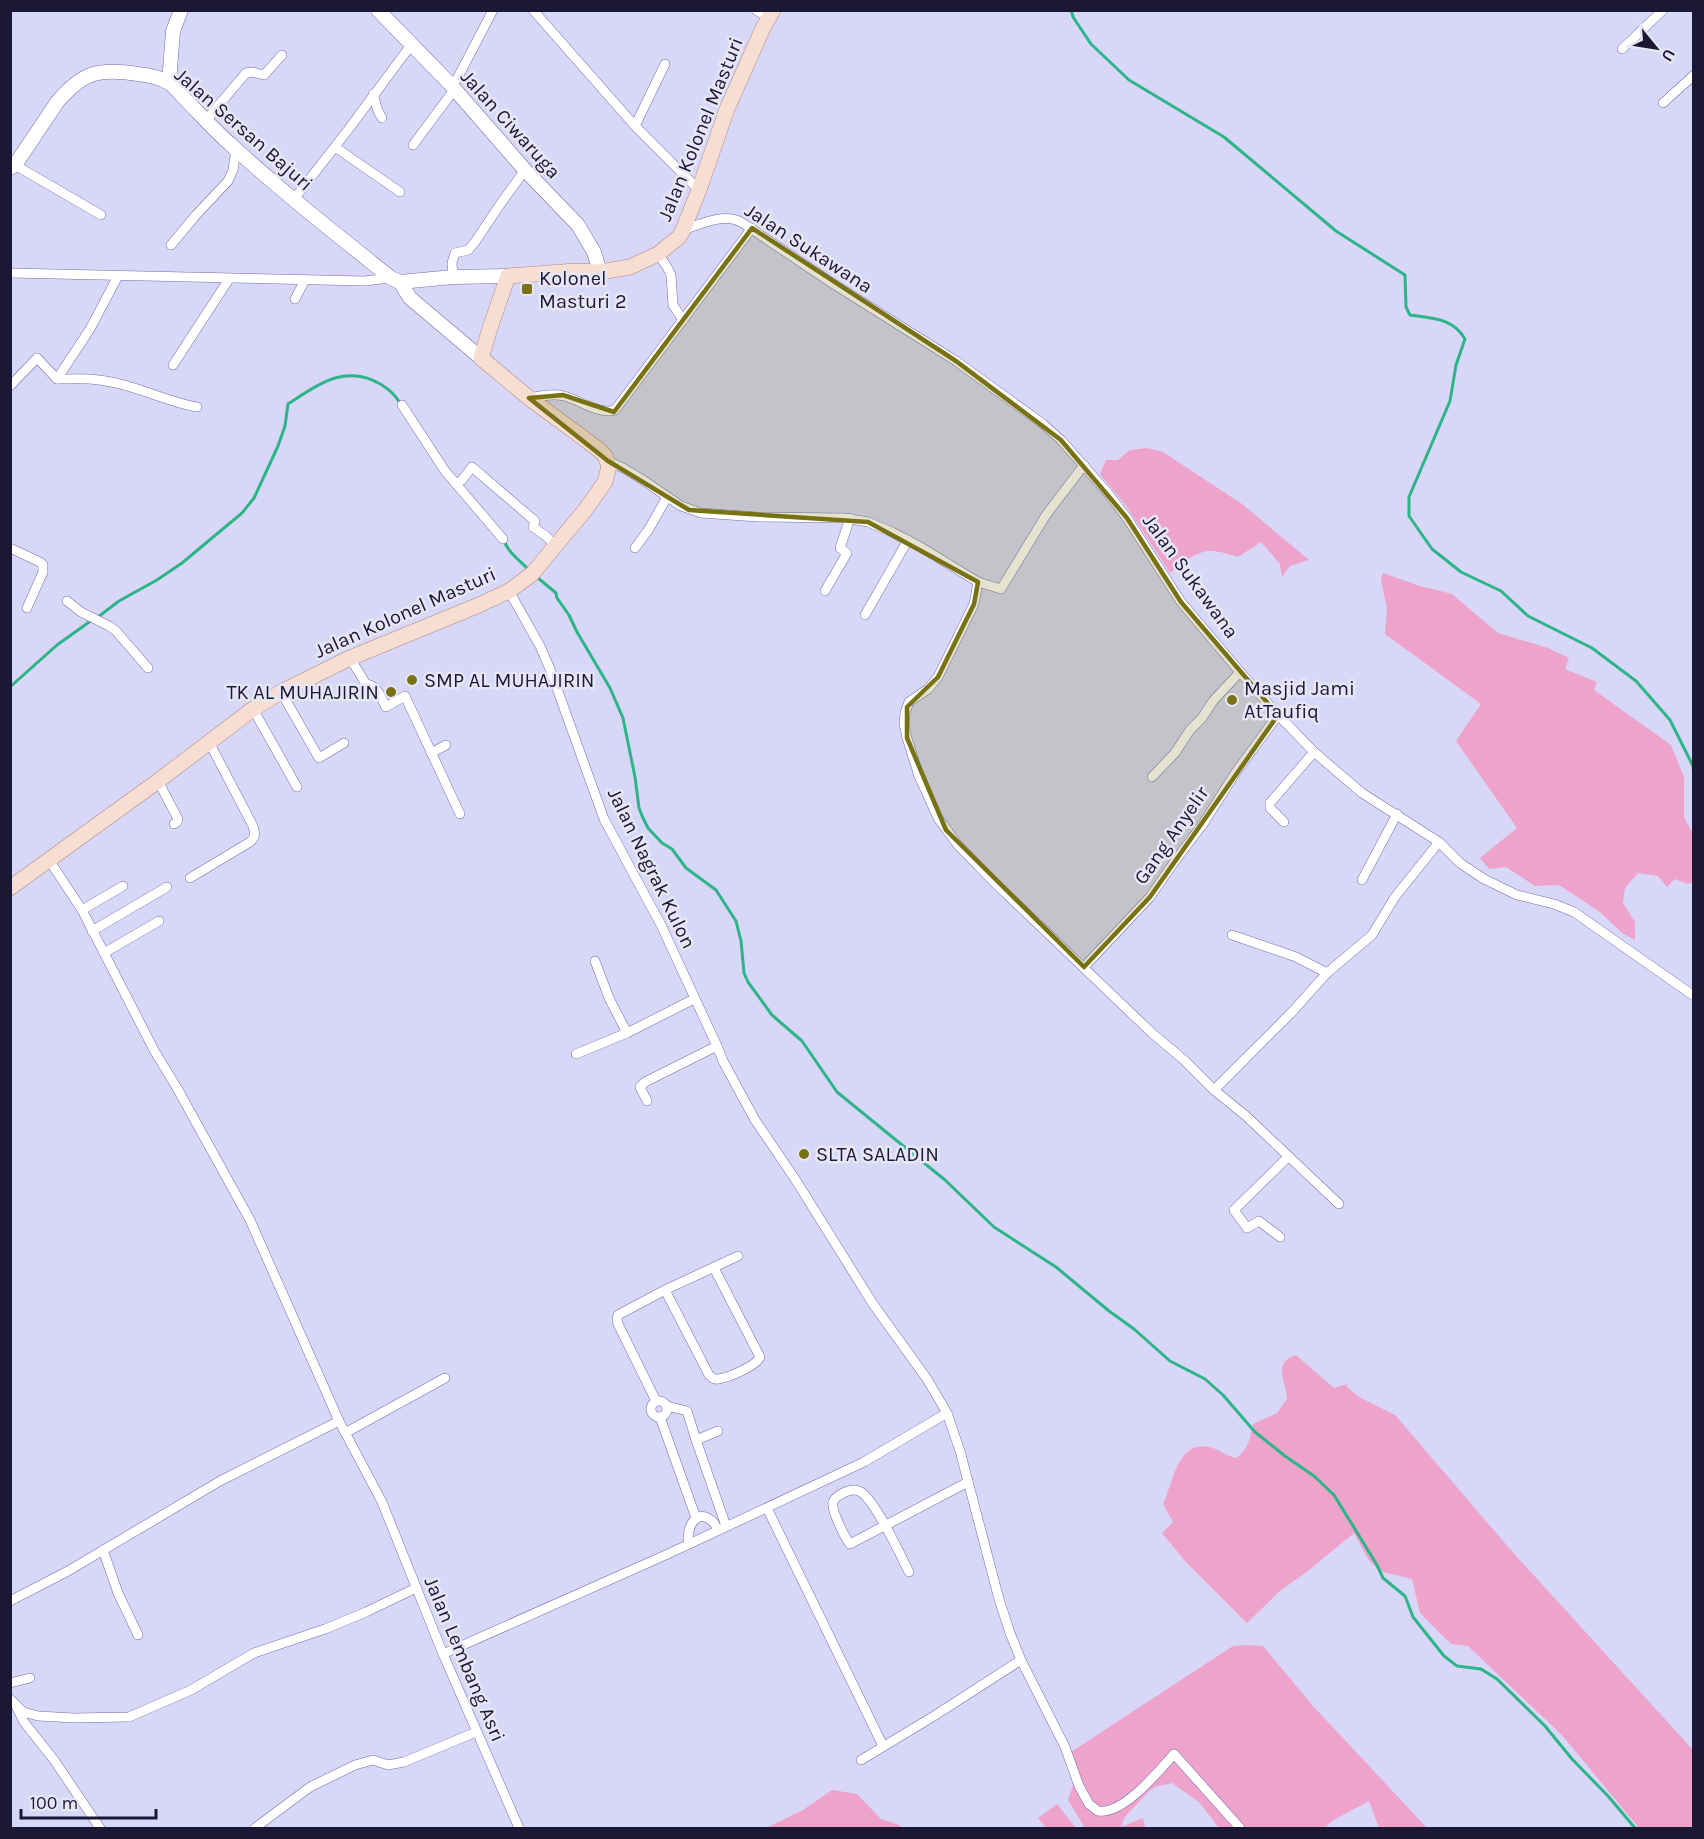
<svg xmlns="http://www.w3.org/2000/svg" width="1704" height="1839" viewBox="0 0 1704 1839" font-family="Karla,sans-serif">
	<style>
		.green { fill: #eea3cb }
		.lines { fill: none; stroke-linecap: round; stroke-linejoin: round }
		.stream { stroke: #2db488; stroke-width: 3 }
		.street-casing { stroke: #716cb3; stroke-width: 10 }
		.secondary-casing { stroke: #716cb3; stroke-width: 15 }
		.primary-casing { stroke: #a78a88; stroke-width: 16 }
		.street { stroke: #fff; stroke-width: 9 }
		.secondary { stroke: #fff; stroke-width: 14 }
		.primary { stroke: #f8ded2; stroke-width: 15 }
		.marked { fill: #787215; fill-opacity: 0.2; stroke: #787215; stroke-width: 4.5; stroke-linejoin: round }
		.poi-dot { fill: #787215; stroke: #e6e6f6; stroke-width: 2 }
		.labels { text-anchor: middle; stroke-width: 5; stroke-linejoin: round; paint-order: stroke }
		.street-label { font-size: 20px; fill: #1b1835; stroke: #e6e6f6 }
		.poi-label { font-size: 20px; fill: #1b1835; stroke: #e6e6f6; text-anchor: start }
	</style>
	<rect width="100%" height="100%" fill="#d8d7f7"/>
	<g class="green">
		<path d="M1147,448L1163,452L1242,504L1309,560L1290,566L1282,577L1280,564L1261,542L1238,557C1203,545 1199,551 1170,573L1127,507L1100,474L1106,460H1118L1130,450Z"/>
		<polygon points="1383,573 1420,586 1452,594 1498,633 1548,648 1569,658 1565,669 1597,682 1594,690 1671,745 1684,777 1684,817 1693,834 1693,882 1688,884 1675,879 1667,887 1658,876 1638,873 1625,888 1623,903 1635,922 1635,940 1622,933 1600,912 1559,885 1535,886 1506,867 1489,869 1480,858 1517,828 1456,741 1481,704 1385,634 1387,608 1381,580"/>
		<path d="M1296,1355L1334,1388L1347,1384V1387L1359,1397L1395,1415L1509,1548L1693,1750V1828H1639L1562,1735L1468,1646L1451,1644L1420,1613L1412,1579L1379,1571L1368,1559L1354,1533L1308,1571L1280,1591L1247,1623L1185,1561L1162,1533L1173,1522L1163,1504C1173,1484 1177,1440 1209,1447C1219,1449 1226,1456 1236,1458C1249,1449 1250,1438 1253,1424L1277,1413L1287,1399C1286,1382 1272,1362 1296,1355Z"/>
		<polygon points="1245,1645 1263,1646 1313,1706 1427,1828 1379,1828 1369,1801 1332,1821 1325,1828 1219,1828 1199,1802 1172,1783 1155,1787 1148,1792 1124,1818 1121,1827 1143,1818 1145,1826 1142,1828 1085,1828 1068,1800 1077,1774 1071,1752 1233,1646"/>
		<polygon points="832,1790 857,1794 881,1819 897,1824 903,1828 766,1828 803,1810"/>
		<polygon points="1057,1804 1076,1828 1046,1828 1038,1818"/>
	</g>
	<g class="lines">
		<g class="stream">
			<path d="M1071,10L1073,17L1091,44L1129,80L1224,137L1336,231L1405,275L1406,307L1410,315C1431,318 1453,318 1465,339L1456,365L1450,401L1409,497V516L1432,549L1461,572L1501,591L1528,616L1592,648L1636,681L1670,720L1693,766L1694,776"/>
			<path d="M504,540C507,551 519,560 527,568"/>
			<polyline points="538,578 556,593 557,598 569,615 577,632 610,688 623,718 635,777 639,808 643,818 648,828 662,843 672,849 686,868 716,890 736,921 741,941 744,973 748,982 772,1015 802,1041 837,1092 945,1180 994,1227 1056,1267 1109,1311 1134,1329 1170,1361 1205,1379 1223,1395 1255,1432 1285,1456 1314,1476 1334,1495 1377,1565 1383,1578 1405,1596 1413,1617 1444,1656 1457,1666 1481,1669 1497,1679 1545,1726 1572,1759 1608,1796 1635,1828"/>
			<path d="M98,617L119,601L157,580L182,563L242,513L254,498L278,446L285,426L288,404C302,395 318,383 335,378C361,371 387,382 401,404"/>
			<polyline points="10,687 57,645 92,620"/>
		</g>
		<g class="street-casing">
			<g id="street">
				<polyline points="533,10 635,126 699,190"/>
				<polyline points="756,10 768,17"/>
				<polyline points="1622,49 1663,10"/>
				<polyline points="451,85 457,79 493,10"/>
				<polyline points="373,94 378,111 382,118"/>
				<polyline points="1663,103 1694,75"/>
				<polyline points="206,120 246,73 252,72 264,75 282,55"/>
				<polyline points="635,126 665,64"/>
				<polyline points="413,145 454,90"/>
				<polyline points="335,147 400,192"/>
				<polyline points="15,165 101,215"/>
				<polyline points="294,199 348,130 411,45"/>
				<path d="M683,230C701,224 723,213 741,222L832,283L956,361L1043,424L1061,440L1107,492L1127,518L1181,602L1240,672L1278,715L1314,752L1362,793L1439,842L1460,863L1484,879L1517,895L1554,904L1574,912L1694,996"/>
				<polyline points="171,245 196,215 228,181 233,170 236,149"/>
				<polyline points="658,254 667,267 671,275 673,305 683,320"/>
				<polyline points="10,273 364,281 391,278"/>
				<polyline points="453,277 452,263 455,253 468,250 475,242 499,206 525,170"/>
				<polyline points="295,299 305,280"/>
				<polyline points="173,365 229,279"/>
				<polyline points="57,379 90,329 118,276"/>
				<path d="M10,386L37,358L57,379C71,379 86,378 99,380C134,384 164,401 197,407"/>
				<path d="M529,398C540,396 553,393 564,396C580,400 599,415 615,410L752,228"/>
				<polyline points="402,405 445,471 503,539"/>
				<polyline points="608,461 625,469 643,480 681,506 701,513 758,517 845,518 868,522 892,532 919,546 978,582 1001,589 1046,515 1084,465"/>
				<polyline points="456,484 462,480 472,467 535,521 533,527 546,536 555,546"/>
				<polyline points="10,548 40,562 43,565 43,572 27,608"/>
				<polyline points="635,548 649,529 667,497"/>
				<polyline points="978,582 974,604 938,677 928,689 909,702 905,713 904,724 907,738 919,776 938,818 958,845 997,885 1153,1034 1184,1060 1214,1090 1246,1116 1339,1204"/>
				<path d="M509,591L540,646L550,669L604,819L661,925L717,1046L723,1061L755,1120L795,1179L873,1304L927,1379L947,1413L960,1451L999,1599L1010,1633L1021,1660L1065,1747L1079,1786L1089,1804L1098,1811C1123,1815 1158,1772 1174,1754L1240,1828"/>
				<polyline points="825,591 847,553 840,548 850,518"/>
				<polyline points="67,601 81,612 109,626 116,631 148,668"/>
				<polyline points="865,615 908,540"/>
				<path d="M350,658L366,684C378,686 380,696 386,707L405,696L460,814"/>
				<polyline points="281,692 319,758 344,743"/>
				<polyline points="253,709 297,787"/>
				<polyline points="431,753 446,745"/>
				<polyline points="1152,777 1175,753 1190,730 1202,718 1213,701 1240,672"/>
				<polyline points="158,781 178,819 177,822 174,824"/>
				<polyline points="1284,822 1270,808 1270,803 1314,752"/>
				<polyline points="49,860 82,910 155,1052 177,1088 250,1220 339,1421 382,1502 443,1654 519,1828"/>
				<path d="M190,878L250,842C256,837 255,833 253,826L209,742"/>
				<polyline points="1362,880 1397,814"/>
				<polyline points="82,910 123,886"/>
				<polyline points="92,931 167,887"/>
				<polyline points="1232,935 1296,957 1327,973"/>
				<polyline points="104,953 159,921"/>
				<polyline points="595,961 609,998 627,1033"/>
				<polyline points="1084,967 1150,897 1177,858 1203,824 1236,772 1278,715"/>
				<polyline points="576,1054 627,1033 694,999"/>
				<polyline points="1214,1090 1292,1012 1327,973 1372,935 1395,897 1439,842"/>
				<polyline points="647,1101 640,1087 645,1082 717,1046"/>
				<polyline points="1280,1237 1259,1221 1247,1228 1234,1210 1288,1157"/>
				<path d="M665,1290L709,1375C713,1378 713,1380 718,1379C728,1378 756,1366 760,1357L714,1268"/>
				<circle cx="659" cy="1409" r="8"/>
				<polyline points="656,1401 618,1324 617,1319 618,1315 665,1290 738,1256"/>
				<polyline points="667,1406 687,1411 696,1440"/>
				<polyline points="660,1417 696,1518"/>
				<polyline points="718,1431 696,1440 726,1526"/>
				<polyline points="345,1433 445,1378"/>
				<polyline points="767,1508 883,1746"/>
				<path d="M689,1544C685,1529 696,1507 712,1521C715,1523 716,1527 718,1530"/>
				<polyline points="103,1550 118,1593 138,1635"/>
				<path d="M909,1572C900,1554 876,1502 861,1492C855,1488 849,1490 843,1493C839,1495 835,1497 833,1502C831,1510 845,1538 850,1544L968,1482"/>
				<polyline points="10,1601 68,1571 220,1481 339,1421"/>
				<polyline points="443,1654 670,1553 864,1462 947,1413"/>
				<polyline points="10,1683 30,1678"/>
				<polyline points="10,1699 23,1712 38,1716 74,1718 129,1717 191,1690 254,1653 325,1629 366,1612 416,1588"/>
				<polyline points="17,1708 24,1722 54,1760 100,1828"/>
				<polyline points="861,1760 934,1716 1021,1660"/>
				<polyline points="255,1828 310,1787 355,1765 373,1760 388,1765 404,1762 476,1732"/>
			</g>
		</g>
		<g class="secondary-casing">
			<g id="secondary">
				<polyline points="378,10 451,85 525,170 578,225 594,252 600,272"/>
				<polyline points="169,83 173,31 181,10"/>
				<path d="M10,168L15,165L58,101C84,71 100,68 138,74C147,75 161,78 169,83C175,87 180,94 185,99C200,114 214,130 230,144C281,191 336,234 391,278L400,282L453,277L508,276"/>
				<polyline points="400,282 410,298 481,358"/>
			</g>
		</g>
		<g class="primary-casing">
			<polyline id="primary" points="10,888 158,781 253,709 281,692 350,658 479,605 509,591 532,574 586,509 605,482 609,466 605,456 598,449 529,398 481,358 490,328 508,276 575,271 600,272 630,267 658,254 679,237 683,230 699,190 727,109 763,28 773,10"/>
		</g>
		<use href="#street" class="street"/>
		<use href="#secondary" class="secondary"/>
		<use href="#primary" class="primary"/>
	</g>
	<path class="marked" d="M752,228L956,361L1061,440L1127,518L1181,602L1278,715L1150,897L1084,967L946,830L907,738V707L938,677L974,604L978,582L868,522L689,510L608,461L529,398L563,395L614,412Z"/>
	<g class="poi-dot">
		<rect x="521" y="283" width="12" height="12" rx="3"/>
		<circle cx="412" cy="680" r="6"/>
		<circle cx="391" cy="692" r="6"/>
		<circle cx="1232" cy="700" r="6"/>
		<circle cx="804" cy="1154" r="6"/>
	</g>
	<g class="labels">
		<g class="street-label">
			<text transform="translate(511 124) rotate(48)" y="7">Jalan Ciwaruga</text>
			<text transform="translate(244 129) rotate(41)" y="7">Jalan Sersan Bajuri</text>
			<text transform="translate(700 129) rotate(-68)" y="7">Jalan Kolonel Masturi</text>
			<text transform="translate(809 248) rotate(33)" y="7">Jalan Sukawana</text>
			<text transform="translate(1191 576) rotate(54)" y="7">Jalan Sukawana</text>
			<text transform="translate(405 612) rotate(-24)" y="7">Jalan Kolonel Masturi</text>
			<text transform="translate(1171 835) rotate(-55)" y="7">Gang Anyelir</text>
			<text transform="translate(652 868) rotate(64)" y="7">Jalan Nagrak Kulon</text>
			<text transform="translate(465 1659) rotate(67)" y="7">Jalan Lembang Asri</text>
		</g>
		<g class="poi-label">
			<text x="539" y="285">Kolonel<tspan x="539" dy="23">Masturi 2</tspan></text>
			<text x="424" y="687">SMP AL MUHAJIRIN</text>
			<text x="1244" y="695">Masjid Jami<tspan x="1244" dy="23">AtTaufiq</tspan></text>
			<text x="379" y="699" text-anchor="end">TK AL MUHAJIRIN</text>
			<text x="816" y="1161">SLTA SALADIN</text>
		</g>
	</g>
	<rect width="1704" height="1839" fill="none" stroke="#1b1835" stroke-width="24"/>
	<g transform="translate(1656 48) rotate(120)" stroke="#e6e6f6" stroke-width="4.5" paint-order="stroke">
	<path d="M0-4.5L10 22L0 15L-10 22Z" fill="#1b1835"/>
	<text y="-9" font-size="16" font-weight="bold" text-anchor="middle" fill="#1b1835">U</text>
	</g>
	<path d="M21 1809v9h135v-9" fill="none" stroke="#1b1835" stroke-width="3"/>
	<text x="30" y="1809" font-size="18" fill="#1b1835" stroke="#e6e6f6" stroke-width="4.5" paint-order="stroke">100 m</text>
</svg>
